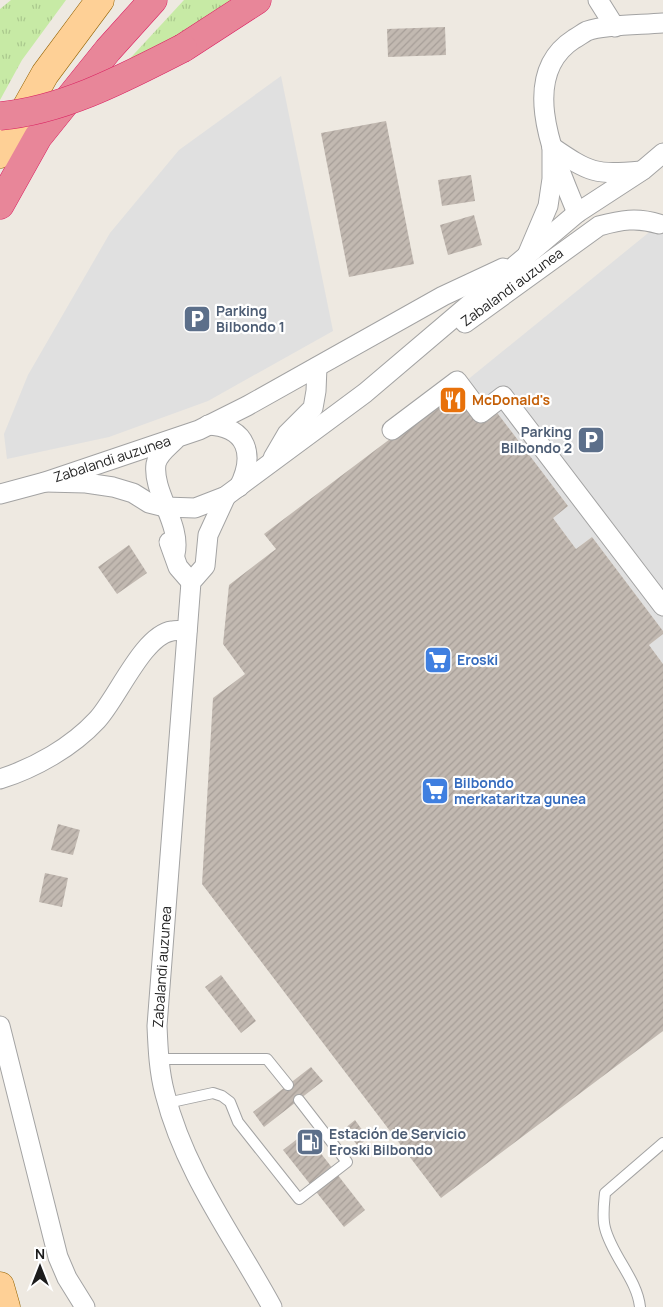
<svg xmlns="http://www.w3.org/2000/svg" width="663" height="1307" viewBox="0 0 663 1307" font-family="Manrope,sans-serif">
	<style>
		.grass { fill: url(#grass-tufts) }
		.parking { fill: #e0e0e0 }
		.building { fill: url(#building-hatch) }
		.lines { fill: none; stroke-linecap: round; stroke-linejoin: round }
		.lane-casing { stroke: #a3a3a3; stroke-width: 12 }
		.street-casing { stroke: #a3a3a3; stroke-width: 21 }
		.primary-casing { stroke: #946200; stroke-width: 29 }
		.highway-casing { stroke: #da2061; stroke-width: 29 }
		.lane { stroke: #fff; stroke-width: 10 }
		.street { stroke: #fff; stroke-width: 19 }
		.primary { stroke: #fed096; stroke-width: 28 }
		.highway { stroke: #e88699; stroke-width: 28 }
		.highway-bridge-casing { stroke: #da2061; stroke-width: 29; stroke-linecap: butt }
		.highway-bridge { stroke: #e88699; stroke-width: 28 }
		.labels { text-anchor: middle; stroke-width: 4.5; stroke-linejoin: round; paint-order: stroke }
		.street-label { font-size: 14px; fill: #1c1c1c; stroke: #fff }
		.service-label { font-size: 14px; font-weight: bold; fill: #4e5e75; stroke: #fff; text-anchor: start }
		.food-label { font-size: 14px; font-weight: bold; fill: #c56008; stroke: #fff; text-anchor: start }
		.shop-label { font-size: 14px; font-weight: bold; fill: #366cbe; stroke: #fff; text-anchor: start }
	</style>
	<defs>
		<pattern id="grass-tufts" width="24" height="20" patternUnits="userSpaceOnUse" patternTransform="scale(1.25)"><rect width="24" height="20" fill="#c7eaa5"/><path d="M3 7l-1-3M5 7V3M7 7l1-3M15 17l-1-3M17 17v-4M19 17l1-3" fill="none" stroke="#aac88d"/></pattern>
		<pattern id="building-hatch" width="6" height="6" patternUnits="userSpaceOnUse" patternTransform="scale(1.25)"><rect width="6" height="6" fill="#c2b9b1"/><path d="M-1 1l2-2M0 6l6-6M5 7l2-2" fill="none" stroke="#a69e98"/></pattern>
	</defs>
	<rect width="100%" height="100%" fill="#eee9e1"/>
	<g class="grass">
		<polygon points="11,0 66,0 22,60 0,100 0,9"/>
		<polygon points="184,0 237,0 221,11 123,66"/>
	</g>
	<g class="parking">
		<polygon points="281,76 333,331 208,401 109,437 7,459 4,434 28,375 110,233 179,150"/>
		<polygon points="663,221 663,631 592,537 576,549 553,518 568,506 495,410 455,390"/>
		<polygon points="663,634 663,664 649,645"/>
	</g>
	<g class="building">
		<polygon points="445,27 446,55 388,57 387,29"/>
		<polygon points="386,121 414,264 349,277 321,133"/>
		<polygon points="471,175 475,201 442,206 438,180"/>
		<polygon points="474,215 482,245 448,255 440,225"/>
		<polygon points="455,390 479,422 495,410 568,506 553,518 576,549 592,537 663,631 663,634 649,645 663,664 663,1031 441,1198 202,884 213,698 245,674 223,644 229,585 276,549 264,534"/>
		<polygon points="129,545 147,573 117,594 98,567"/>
		<polygon points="58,824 80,830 73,855 51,850"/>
		<polygon points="45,873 68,878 62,907 39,902"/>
		<polygon points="221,975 256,1021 241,1033 205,987"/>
		<polygon points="311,1067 323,1081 264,1127 253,1112"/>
		<polygon points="355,1120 368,1138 358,1146 344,1129"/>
		<polygon points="305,1133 365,1210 344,1227 283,1150"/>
	</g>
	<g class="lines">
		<g class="lane-casing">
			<g id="lane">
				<polyline points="159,1059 267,1059 288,1085"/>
				<polyline points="167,1103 213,1093 222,1096 230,1102 238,1122 299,1199 347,1162 299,1100"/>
				<path d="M640,1307C637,1279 612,1256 605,1228C602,1217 604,1204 605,1193L663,1143"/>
			</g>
		</g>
		<g class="street-casing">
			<g id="street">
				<polyline points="598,0 615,27"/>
				<path d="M552,147C590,173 595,175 641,171"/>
				<path d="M577,213C557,163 515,77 574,39C578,37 583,33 587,31C606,24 642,25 663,23"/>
				<polyline points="528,253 548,206 552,179 552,147"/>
				<path d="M465,323L599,226C621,220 637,217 659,224"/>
				<path d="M208,425C248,427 255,455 239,487"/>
				<polyline points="392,430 457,381 481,413 503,396 663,606"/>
				<path d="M175,440C168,447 158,454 156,464C152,492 182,525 175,554"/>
				<polyline points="273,458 287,434 313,408 316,391 317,367"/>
				<polyline points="45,482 86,483 113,487 133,493 149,503 165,507 195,508 226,496 365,393 577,213 643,170 663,153"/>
				<polyline points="0,494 45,482 199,430 247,406 443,296 503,268"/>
				<path d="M226,496L208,535L205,566L191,582L157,1026C158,1049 159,1072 165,1094C185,1173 234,1237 272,1307"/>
				<polyline points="169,542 178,567 191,582"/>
				<path d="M0,779C35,768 72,747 97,720C117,699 143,635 172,631C177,630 183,631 187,631"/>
				<polyline points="0,1026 58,1257 67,1278 85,1307"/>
			</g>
		</g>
		<g class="primary-casing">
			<g id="primary">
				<polyline points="0,154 45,74 100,0"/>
				<polyline points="0,1286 6,1307"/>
			</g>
		</g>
		<g class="highway-casing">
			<g id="highway">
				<polyline points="183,48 257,0"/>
				<polyline points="0,205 38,137 108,50 153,0"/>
			</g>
		</g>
		<use href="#lane" class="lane"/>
		<use href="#street" class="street"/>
		<use href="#primary" class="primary"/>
		<use href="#highway" class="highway"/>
		<g class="highway-bridge-casing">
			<path id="highway-bridge" d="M0,116C65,110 126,77 183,48"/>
		</g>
		<use href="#highway-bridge" class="highway-bridge"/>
	</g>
	<defs>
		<g id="parking-square" transform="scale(1.4375)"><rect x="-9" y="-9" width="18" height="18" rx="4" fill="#5c6f8a" stroke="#fff"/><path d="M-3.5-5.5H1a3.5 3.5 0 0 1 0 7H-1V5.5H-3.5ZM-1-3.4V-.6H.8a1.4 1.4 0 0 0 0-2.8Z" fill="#fff"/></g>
		<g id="restaurant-square" transform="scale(1.4375)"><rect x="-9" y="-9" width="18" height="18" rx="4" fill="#e8710a" stroke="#fff"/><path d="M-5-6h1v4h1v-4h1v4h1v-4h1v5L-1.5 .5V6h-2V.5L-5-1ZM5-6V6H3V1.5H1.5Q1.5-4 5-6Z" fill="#fff"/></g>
		<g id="supermarket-square" transform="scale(1.4375)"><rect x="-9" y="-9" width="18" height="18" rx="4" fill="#3f7fe0" stroke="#fff"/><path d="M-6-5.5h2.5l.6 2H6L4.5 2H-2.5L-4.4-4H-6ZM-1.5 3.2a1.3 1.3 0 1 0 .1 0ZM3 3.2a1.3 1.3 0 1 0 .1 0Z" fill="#fff"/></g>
		<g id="fuel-square" transform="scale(1.4375)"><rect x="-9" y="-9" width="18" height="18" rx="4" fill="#5c6f8a" stroke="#fff"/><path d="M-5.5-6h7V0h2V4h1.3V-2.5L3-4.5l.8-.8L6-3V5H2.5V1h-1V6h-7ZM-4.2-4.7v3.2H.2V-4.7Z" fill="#fff"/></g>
	</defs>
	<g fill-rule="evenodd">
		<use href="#parking-square" x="197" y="319"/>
		<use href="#restaurant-square" x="453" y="400"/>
		<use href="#parking-square" x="591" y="440"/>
		<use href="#supermarket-square" x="438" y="660"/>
		<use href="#supermarket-square" x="435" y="791"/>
		<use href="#fuel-square" x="310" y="1142"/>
	</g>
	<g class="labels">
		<g class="street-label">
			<text transform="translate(512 287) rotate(-36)" y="5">Zabalandi auzunea</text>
			<text transform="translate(112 459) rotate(-18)" y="5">Zabalandi auzunea</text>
			<text transform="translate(162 967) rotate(-86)" y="5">Zabalandi auzunea</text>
		</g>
		<g class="service-label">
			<text x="216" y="316">Parking<tspan x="216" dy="16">Bilbondo 1</tspan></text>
			<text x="572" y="437" text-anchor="end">Parking<tspan x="572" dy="16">Bilbondo 2</tspan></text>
			<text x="329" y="1139">Estación de Servicio<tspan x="329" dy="16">Eroski Bilbondo</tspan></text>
		</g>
		<g class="food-label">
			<text x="472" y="405">McDonald's</text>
		</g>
		<g class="shop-label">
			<text x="457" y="665">Eroski</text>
			<text x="454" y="788">Bilbondo<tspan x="454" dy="16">merkataritza gunea</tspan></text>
		</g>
	</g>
	<g transform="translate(40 1267)" stroke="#ffffff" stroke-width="4" paint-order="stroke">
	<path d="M0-4L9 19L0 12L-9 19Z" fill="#1c1c1c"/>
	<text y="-8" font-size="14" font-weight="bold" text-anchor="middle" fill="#1c1c1c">N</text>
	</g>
</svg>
